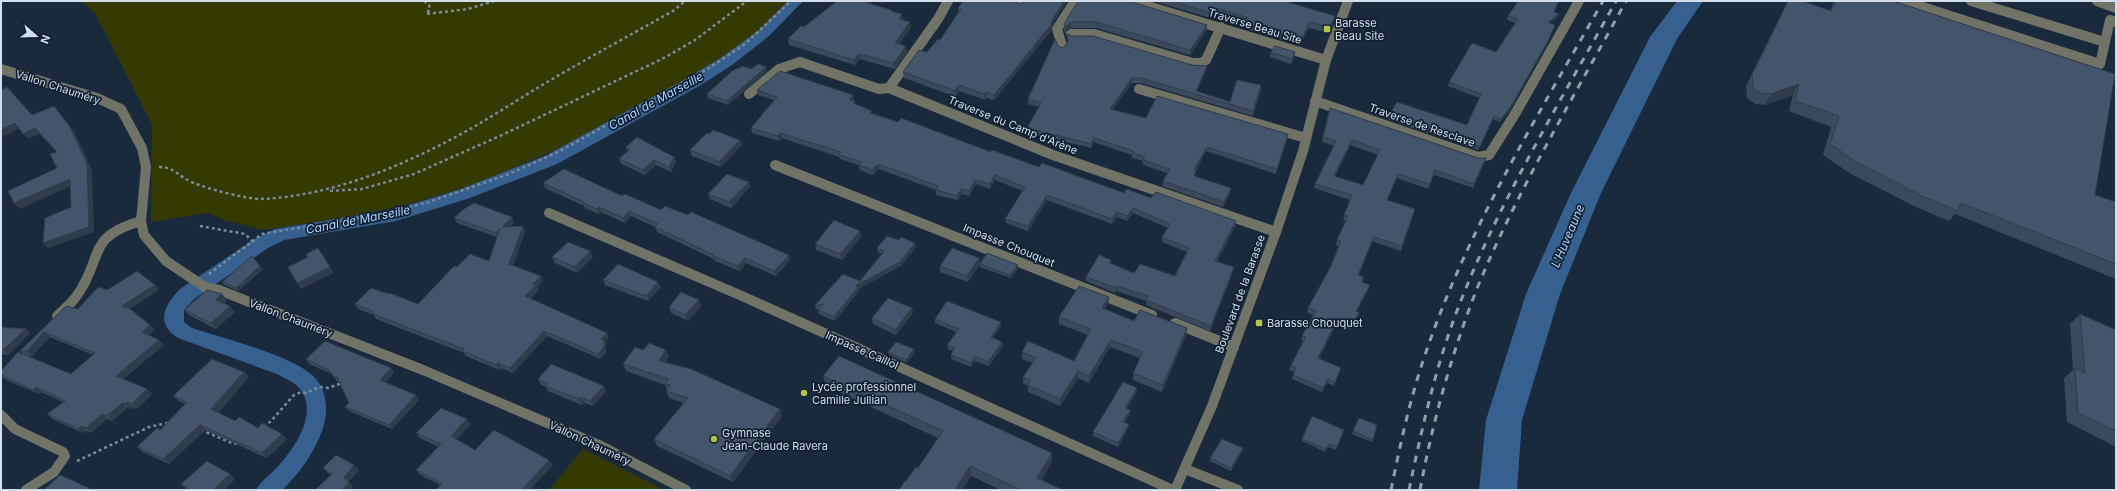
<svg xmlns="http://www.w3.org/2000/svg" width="2117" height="491" viewBox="0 0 2117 491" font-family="Inter,sans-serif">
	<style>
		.green { fill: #353a02 }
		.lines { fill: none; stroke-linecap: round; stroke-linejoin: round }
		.canal { fill: #36608f; fill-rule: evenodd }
		.river { fill: #36608f; fill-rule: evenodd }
		.path { stroke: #7c8a9a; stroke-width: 2.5; stroke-dasharray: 3 3; stroke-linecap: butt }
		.minor { stroke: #707366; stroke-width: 10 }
		.rail { stroke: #919ead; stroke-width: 3; stroke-dasharray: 7 7; stroke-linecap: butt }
		.wall { fill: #3a495b; fill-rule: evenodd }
		.shaded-wall { fill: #2f3c4a }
		.building { fill: #43556a; stroke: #2f3c4a; fill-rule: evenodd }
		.poi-dot { fill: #b4c24a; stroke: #102032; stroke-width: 1.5 }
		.labels { text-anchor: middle; stroke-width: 3.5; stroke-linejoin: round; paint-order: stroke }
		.poi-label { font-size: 11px; fill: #d3deea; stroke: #102032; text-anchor: start }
		.street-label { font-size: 11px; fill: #d3deea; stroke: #102032 }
		.water-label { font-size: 12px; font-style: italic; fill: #afd4ff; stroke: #102032 }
	</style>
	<rect width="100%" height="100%" fill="#192a3d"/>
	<g class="green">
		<polygon points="81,1 789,1 742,49 689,77 590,134 508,171 457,190 406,205 343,218 262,230 225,220 207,213 151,222 152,125 95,13"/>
		<polygon points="583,449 664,490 549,490"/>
	</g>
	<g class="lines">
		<path class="canal" d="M788,1H803L769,36L732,65L701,85L557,164L470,198L396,221L284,240L268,248L194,299L184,310V322L192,328C222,338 291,355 313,376C329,391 329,416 320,436C311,457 299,474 282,490H256C261,480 272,474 279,465C294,449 317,415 302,392C297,383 286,379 277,374L178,338C155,323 164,306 180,289L256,238L275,229L396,209L458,190L545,156L689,77L722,57L759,30Z"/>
		<polygon class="river" points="1677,1 1703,1 1677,39 1601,193 1560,294 1522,420 1517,490 1479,490 1486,420 1526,294 1571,193 1650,37"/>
		<g class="path">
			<polyline points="424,1 429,5 430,9 426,14 468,9 494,1"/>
			<path d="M159,167C175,167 180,178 194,183C208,189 246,199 261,199C335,196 413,162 477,125C501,111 525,95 549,81C590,57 632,34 673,11L685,1"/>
			<polyline points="330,191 362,189 414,174 502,135 662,59 695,40 747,1"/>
			<polyline points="200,226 245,234 253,242"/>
			<polyline points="209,274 262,234 382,214 429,202 509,174 560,151 709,68 745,44 791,1"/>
			<polyline points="263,426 270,422 294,395 301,392 306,393 319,387 328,388 342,383"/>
			<polyline points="201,430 234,444 237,443"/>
			<polyline points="77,461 149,427 171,422"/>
		</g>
		<g class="minor">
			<polyline points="1013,1 1021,3"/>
			<polyline points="1131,1 1326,60"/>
			<polyline points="1904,1 2100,64 2110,20 2116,22"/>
			<polyline points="1971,1 2105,42"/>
			<polyline points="2097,1 2116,8"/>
			<polyline points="1071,34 1094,34 1193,63 1201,63 1206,60 1221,27"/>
			<polyline points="1062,46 1057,29 1075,1"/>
			<polyline points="1,69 97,98 121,109 142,148 146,167 141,221 144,235 166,261 205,287 219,290 423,370 599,445 686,490"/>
			<polyline points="889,88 938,19 948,1"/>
			<polyline points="1139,89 1306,138"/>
			<polyline points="749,94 779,69 800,62 879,89 889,88 1053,155 1276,232"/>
			<polyline points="1315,101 1478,157 1489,155 1515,114 1579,1"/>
			<polyline points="775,165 1152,315"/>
			<polyline points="549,213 742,296 1173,490"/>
			<path d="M57,316C65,309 73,302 78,294C104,256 86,237 141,221"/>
			<polyline points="1175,323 1234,347"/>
			<polyline points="1,415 15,429 63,452 65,456 54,472 26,490"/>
			<polyline points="1185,469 1238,490"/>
			<polyline points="1175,490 1212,406 1276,232 1303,151 1326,60 1348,1"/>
		</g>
		<g class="rail">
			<path d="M1391,490C1400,446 1409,403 1423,361C1465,233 1537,117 1603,1"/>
			<path d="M1409,490C1423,423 1438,356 1464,293C1505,191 1563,97 1616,1"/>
			<path d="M1420,490C1433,420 1452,352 1478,286C1519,187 1575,95 1626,1"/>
		</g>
	</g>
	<g class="wall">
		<polygon points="837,1 871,1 869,3 892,10 893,12 903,20 910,22 911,28 899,44 907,52 895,69 860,59 855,65 789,45 788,39"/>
		<polygon points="1153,1 1290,1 1289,2 1333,22 1329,33 1309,28 1300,45 1244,28 1245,23 1217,14 1214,19"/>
		<polygon points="1788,1 1802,1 1830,10 1834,1 1893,1 2095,195 2116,202 2116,279 1955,214 1949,221 1916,207 1851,174 1823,155 1831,127 1789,111 1793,95 1765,105 1755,104 1747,98 1746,86"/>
		<polygon points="1129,2 1207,25 1206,31 1190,55 1096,28 1071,28 1065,33 1064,30 1064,24"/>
		<polygon points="958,8 1052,25 1051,31 994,100 986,98 985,100 959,91 956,97 904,78 903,72 940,40 958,12"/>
		<polygon points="1554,12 1558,17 1550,23 1547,44 1510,110 1500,122 1492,119 1478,150 1369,113 1370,109 1391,112 1467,125 1480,98 1448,86 1449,82 1496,52 1515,23 1507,20 1508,16"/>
		<polygon points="1067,34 1071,36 1192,65 1207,66 1206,70 1197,91 1230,102 1261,85 1261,90 1253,116 1141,83 1132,83 1112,110 1146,118 1287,139 1276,174 1206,151 1196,171 1195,176 1230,193 1223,207 1162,186 1163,181 1167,173 1143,165 1143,161 1132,158 1132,155 1094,142 1091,148 1028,133 1027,128 1039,107 1028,104 1028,99 1058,46 1063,48 1068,43 1067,39"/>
		<polygon points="1271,52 1295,52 1294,57 1291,64 1270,57"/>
		<polygon points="751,69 767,71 728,105 708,98 707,94"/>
		<polygon points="757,90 854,100 853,101 855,101 855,104 872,113 898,122 991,152 1124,193 1151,198 1236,221 1236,225 1217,262 1233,272 1210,331 1146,305 1146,301 1117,291 1115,293 1086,281 1086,277 1111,264 1134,273 1175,276 1187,252 1162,242 1162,237 1168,228 1133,213 1127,221 1117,217 1112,224 1047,200 1028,231 1006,223 1005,219 1023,191 995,180 990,189 976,184 969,196 962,194 958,200 936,195 936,190 879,169 873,175 860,170 859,165 840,159 839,157 782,138 779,141 752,133 751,128 774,100 758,95"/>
		<path d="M1330,108L1478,158H1486L1473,188L1434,175L1428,189L1397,178L1387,200L1415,209L1401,251L1372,241L1359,275L1363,283L1368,290L1357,311L1359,312L1358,316L1351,330L1336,324L1319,359L1341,368L1334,386L1327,383L1322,392L1292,379L1294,372L1289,370L1291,365L1303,341L1301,340L1302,336L1313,315L1307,312L1308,308L1330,268L1339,246L1336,245L1337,240L1346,221L1343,220L1350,200L1314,188L1315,184L1334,146L1322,142ZM1350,145L1378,155L1363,185L1335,176Z"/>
		<polygon points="740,140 742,145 721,167 692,156 690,150"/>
		<polygon points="626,147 674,157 676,162 671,172 656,165 645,175 621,164 619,159 628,152"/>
		<polygon points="749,182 750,187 731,208 710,199 708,194"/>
		<polygon points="543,183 622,196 661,210 790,260 776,276 746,263 740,271 715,261 714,259 657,232 655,227 631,216 625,223 601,212 599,214 585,208 584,206 545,188"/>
		<polygon points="512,217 514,222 510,226 523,226 525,231 513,266 541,276 543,281 537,287 539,290 530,299 607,333 609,337 605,342 606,345 606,352 601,359 547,336 513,373 501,368 499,370 466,356 464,353 376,319 374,315 358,309 355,304 389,294 418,304 457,267 489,261 497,237 457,223 454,218"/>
		<polygon points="860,231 861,237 842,260 816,250 815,244"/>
		<polygon points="916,247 901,266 858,289 859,291 835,321 819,314 818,310 819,309 816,309 815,305 860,281 882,254 878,252 877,248"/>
		<polygon points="590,251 593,257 577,273 555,263 552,257"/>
		<polygon points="979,258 980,264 968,282 940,272 940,266"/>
		<polygon points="980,264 1018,265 1018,268 1011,278 980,267"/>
		<polygon points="263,269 238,291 224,285 222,282"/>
		<polygon points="603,280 661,287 649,300 645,300 605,285"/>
		<path d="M155,285L159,290L130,308L150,325L155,330L148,336L164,345L123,379L147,389L152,394L137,409L132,407L130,409L127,408L112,421L107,419L91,433L87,431L83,433L52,419L47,414L63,402L41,392L39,394L4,379L1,376V371L24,355L20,351L66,306L78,309L107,290ZM50,337L93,355L71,374L27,356H32Z"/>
		<polygon points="1109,297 1108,304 1105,309 1134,321 1187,328 1186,335 1162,392 1133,380 1133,373 1140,358 1110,347 1089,383 1078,378 1060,406 1028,392 1028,386 1023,383 1023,377 1032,363 1022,359 1022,352 1074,361 1088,335 1059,324 1059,317"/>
		<polygon points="227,300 224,304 235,312 216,329 189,315 184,310"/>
		<polygon points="701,306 688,321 671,313 669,307"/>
		<polygon points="912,308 913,313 896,335 873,324 872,318"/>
		<polygon points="2080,314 2116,330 2116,447 2067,422 2064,378 2073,370 2070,324"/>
		<polygon points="935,319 1001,322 1001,326 993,338 1002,342 1003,346 989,366 975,361 971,367 951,359 951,355 953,351 948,349 947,345 956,332 935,323"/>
		<polygon points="1,327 26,329 30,333 8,355 1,354"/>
		<polygon points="643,350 666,350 669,357 665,362 780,409 782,416 733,482 657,446 654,439 684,403 669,398 666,391 667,389 665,385 626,371 623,364"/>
		<polygon points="888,352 915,352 907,363 889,355"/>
		<polygon points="306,359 391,368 394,373 385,382 419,400 392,429 349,411 345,407 349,403 339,382 337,382 332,374 309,364"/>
		<polygon points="244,372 249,377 218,413 235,421 258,428 287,439 267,458 205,430 169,464 143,452 137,447 160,430 186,404 179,401 173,396"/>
		<polygon points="823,376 1052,453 1052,462 1042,480 1063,490 1001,490 971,476 962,490 899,490 918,468 938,438 826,386"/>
		<polygon points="538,379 604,386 606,391 593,406 584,403 582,405 548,391 546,387 541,385"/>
		<polygon points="1137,392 1127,408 1130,410 1130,414 1125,422 1129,424 1128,428 1118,447 1093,436 1093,432"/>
		<polygon points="1359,418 1373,440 1372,442 1352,434"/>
		<polygon points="471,424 457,439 475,450 553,465 440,485 420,475 416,470 439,447 420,438 416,433"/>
		<polygon points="1344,430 1336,450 1328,447 1325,452 1302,441 1302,439"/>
		<polygon points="1242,451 1231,471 1210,461 1210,458"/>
		<polygon points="323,468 359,470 348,482 353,487 351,490 315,490 331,475 328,473"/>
		<polygon points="235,479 224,490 187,490 181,484"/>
	</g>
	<g class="shaded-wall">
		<polygon points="865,1 871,1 865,8 864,2"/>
		<polygon points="1064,1 1067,1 1052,25 1051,31 994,100 994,95 1052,20"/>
		<polygon points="1218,8 1217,14 1214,19 1214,14"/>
		<polygon points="902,14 903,20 899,24 899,19"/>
		<polygon points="1559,14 1558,17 1546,26 1548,22"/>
		<polygon points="1335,16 1333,22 1329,33 1330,27"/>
		<polygon points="910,22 911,28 895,48 895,43"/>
		<polygon points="1071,22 1071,28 1065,33 1065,27"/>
		<polygon points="1310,22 1309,28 1300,45 1301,40"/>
		<polygon points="1207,25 1206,31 1190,55 1190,50"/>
		<polygon points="1555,25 1547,44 1510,110 1500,122 1501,119"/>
		<polygon points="906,46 907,52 895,69 894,63"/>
		<polygon points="1295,52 1294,57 1291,64 1292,59"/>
		<polygon points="859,54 860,59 855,65 854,60"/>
		<polygon points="1207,66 1206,70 1196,94 1196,91"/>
		<polygon points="766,67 767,71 728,105 727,101"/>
		<polygon points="1132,78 1132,83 1109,114 1110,109"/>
		<polygon points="1799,84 1793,95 1765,105 1771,94"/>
		<polygon points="959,85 959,91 956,97 955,91"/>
		<polygon points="1261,85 1261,90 1253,116 1253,111"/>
		<polygon points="986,92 986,98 985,100 984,94"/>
		<polygon points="853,95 854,100 850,105 850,100"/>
		<polygon points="54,106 75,133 92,170 94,232 48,248 43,243 89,227"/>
		<polygon points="15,123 20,128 1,138 1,130"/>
		<polygon points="35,128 40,134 28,139 23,134"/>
		<polygon points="780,133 782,138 779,141 778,136"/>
		<polygon points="1288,134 1287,139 1276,174 1277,169"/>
		<polygon points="1094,138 1094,142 1091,148 1091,144"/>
		<polygon points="740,140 742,145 721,167 719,162"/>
		<polygon points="1352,140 1350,145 1333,180 1334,176"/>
		<polygon points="1207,147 1206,151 1194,175 1194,170"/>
		<polygon points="674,157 676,162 671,172 669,167"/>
		<polygon points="654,160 656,165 645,175 643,170"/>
		<polygon points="878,164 879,169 873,175 872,170"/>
		<polygon points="995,175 995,180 990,189 990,184"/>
		<polygon points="70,179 75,184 20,209 14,203"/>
		<polygon points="975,180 976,184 969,196 969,191"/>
		<polygon points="749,182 750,187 731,208 729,202"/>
		<polygon points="1231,188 1230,193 1223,207 1224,202"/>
		<polygon points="961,189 962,194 958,200 957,196"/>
		<polygon points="1047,195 1047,200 1028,231 1028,226"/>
		<polygon points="599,207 601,212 599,214 596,209"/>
		<polygon points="1133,208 1133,213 1127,221 1127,216"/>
		<polygon points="629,211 631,216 625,223 623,218"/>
		<polygon points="1117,212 1117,217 1112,224 1112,219"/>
		<polygon points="512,217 514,222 504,232 502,227"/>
		<polygon points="1236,221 1236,225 1215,266 1215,261"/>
		<polygon points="523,226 525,231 512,269 509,264"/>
		<polygon points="500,228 498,238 496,233"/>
		<polygon points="860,231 861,237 842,260 840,254"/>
		<polygon points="1374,237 1372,241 1357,280 1358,275"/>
		<polygon points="915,243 916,247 901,266 858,289 859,291 835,321 834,317 855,286"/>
		<polygon points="318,248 334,273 301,289 297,283"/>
		<polygon points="590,251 593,257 577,273 574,267"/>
		<polygon points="789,255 790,260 776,276 774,271"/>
		<polygon points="745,258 746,263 740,271 738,266"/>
		<polygon points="979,258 980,264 968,282 967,276"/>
		<polygon points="1018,265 1018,268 1011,278 1010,275"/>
		<polygon points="260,266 263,269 238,291 236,288"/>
		<polygon points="1234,267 1233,272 1210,331 1211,326"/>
		<polygon points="541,276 543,281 537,287 539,290 528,301 525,296 533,284"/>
		<polygon points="658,282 661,287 649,300 647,295"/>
		<polygon points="155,285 159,290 127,311 122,306"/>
		<polygon points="1370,285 1368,290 1354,315 1356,311"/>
		<polygon points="1117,286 1117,291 1115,293 1116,288"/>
		<polygon points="222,294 227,300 221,306 216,300"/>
		<polygon points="1109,297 1108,304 1102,315 1102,308"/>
		<polygon points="699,300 701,306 688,321 685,315"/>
		<polygon points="230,306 235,312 216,329 211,323"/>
		<polygon points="912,308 913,313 896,335 895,330"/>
		<polygon points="1359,312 1358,316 1351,330 1352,326"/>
		<polygon points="1337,320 1336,324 1317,363 1318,358"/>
		<polygon points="1001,322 1001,326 991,341 991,337"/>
		<polygon points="150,325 155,330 146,337 142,332"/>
		<polygon points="1187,328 1186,335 1162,392 1163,385"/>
		<polygon points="26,329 30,333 8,355 3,350"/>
		<polygon points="544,331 547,336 513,373 510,368"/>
		<polygon points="44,332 50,337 32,356 27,351"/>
		<polygon points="607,333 609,337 605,342 606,345 606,352 601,359 598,354 601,339"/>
		<polygon points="159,340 164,345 121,381 116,376"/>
		<polygon points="1111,340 1110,347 1089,383 1089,376"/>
		<polygon points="1002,342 1003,346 989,366 988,362"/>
		<polygon points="914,349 915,352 907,363 906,360"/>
		<polygon points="666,350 669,357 662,368 659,361"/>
		<polygon points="975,356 975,361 971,367 971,363"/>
		<polygon points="498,363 501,368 499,370 496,365"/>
		<polygon points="391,368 394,373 383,384 380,380"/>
		<polygon points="1078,371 1078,378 1060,406 1060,399"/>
		<polygon points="244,372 249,377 217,414 211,409"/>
		<polygon points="1328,379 1327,383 1322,392 1323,388"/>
		<polygon points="604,386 606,391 593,406 590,401"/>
		<polygon points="36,387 41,392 39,394 33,390"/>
		<polygon points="1137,388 1137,392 1125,412 1125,408"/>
		<polygon points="147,389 152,394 137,409 132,404"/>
		<polygon points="416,395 419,400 392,429 389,425"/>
		<polygon points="581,397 584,403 582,405 579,399"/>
		<polygon points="127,402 132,407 130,409 125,404"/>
		<polygon points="122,403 127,408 112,421 107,416"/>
		<polygon points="780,409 782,416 733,482 730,476"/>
		<polygon points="1130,410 1130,414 1123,426 1123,422"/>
		<polygon points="102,414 107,419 91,433 86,428"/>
		<polygon points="467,419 471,424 455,441 451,436"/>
		<polygon points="1129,424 1128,428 1118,447 1118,443"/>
		<polygon points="200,425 205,430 169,464 163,459"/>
		<polygon points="81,426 87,431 83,433 78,429"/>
		<polygon points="282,434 287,439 267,458 262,453"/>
		<polygon points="1243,448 1242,451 1231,471 1231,468"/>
		<polygon points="1052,453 1052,462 1037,488 1037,478"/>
		<polygon points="549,460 553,465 530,490 522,490"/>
		<polygon points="354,465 359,470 348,483 344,478"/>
		<polygon points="970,466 971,476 962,490 955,490"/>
		<polygon points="230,474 235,479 224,490 213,490"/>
		<polygon points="349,482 353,487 351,490 342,490"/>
	</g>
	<g class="building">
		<polygon points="837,1 865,1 864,2 892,10 891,11 902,14 899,19 910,22 895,43 906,46 894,63 859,54 854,60 788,39 801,26 804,27"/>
		<polygon points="963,1 1010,1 1022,4 1025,1 1064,1 1052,20 1051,25 994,95 986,92 984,94 959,85 955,91 903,72 919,50 927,52 938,39 940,40 961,9 958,8"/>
		<polygon points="1078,1 1129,1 1207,25 1190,50 1096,22 1071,22 1065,27 1064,24"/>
		<polygon points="1173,1 1288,1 1288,2 1335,16 1330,27 1310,22 1301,40 1245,23 1248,18 1218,8 1214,14"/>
		<polygon points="1518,1 1559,1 1554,12 1559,14 1548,22 1555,25 1548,41 1511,106 1501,119 1494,116 1480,147 1370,109 1372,106 1391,112 1397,102 1467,125 1481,94 1449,82 1472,43 1496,52 1518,19 1508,16"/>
		<polygon points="1788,1 1802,1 1831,11 1836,1 1893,1 2115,74 2095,195 2116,202 2116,264 1961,203 1958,211 1924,197 1858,163 1830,144 1839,116 1795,101 1799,84 1771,94 1761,93 1753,88 1752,75"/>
		<polygon points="1067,34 1071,36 1093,36 1192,65 1207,66 1196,91 1230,102 1237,80 1261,85 1253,111 1141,78 1132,78 1110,109 1146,118 1157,96 1288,134 1277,169 1207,147 1194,170 1196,171 1194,176 1231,188 1224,202 1163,181 1170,169 1143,160 1145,157 1133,153 1134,151 1094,138 1091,144 1027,128 1041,103 1028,99 1055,39 1058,46 1063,48 1068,42"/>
		<polygon points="1275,46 1295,52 1292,59 1271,52"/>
		<polygon points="758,64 766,67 727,101 707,94 732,71 743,66 751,69"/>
		<polygon points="780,71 853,95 850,100 855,101 853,103 872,111 870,113 898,122 901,118 991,152 992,150 1039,167 1042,163 1124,193 1126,189 1151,198 1156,192 1236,221 1215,261 1234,267 1211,326 1146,300 1148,296 1117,286 1116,288 1086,277 1099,255 1111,260 1110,263 1134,273 1140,264 1175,276 1189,248 1162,237 1170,224 1133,208 1127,216 1117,212 1112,219 1047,195 1028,226 1005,219 1025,187 995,175 990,184 975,180 969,191 961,189 957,196 936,190 938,186 878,164 872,170 859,165 862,162 839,155 841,152 780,133 778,136 751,128 777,97 757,90"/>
		<polygon points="7,87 32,115 54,106 70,127 87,164 89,227 43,243 45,218 71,207 70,179 14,203 8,191 57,168 50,154 57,152 35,128 23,134 15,123 1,130 1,90"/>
		<path d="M1330,108L1478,158H1486L1474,184L1435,170L1430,184L1398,174L1387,200L1415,209L1402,246L1374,237L1358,275L1364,277L1362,282L1370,285L1356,311L1359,312L1352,326L1337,320L1318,358L1341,368L1335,382L1328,379L1323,388L1293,375L1296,368L1291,365L1306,337L1302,336L1316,311L1308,308L1330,268L1341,241L1337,240L1348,216L1344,215L1352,195L1315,184L1336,141L1323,137ZM1352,140L1380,150L1363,185L1334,176Z"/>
		<polygon points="713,130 740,140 719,162 690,150 707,133 709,134"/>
		<polygon points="637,137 674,157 669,167 654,160 643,170 619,159 630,149 626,147"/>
		<polygon points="564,169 622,196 625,194 661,210 665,206 688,215 691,212 789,255 774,271 745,258 738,266 713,256 714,255 655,227 658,224 629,211 623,218 599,207 596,209 583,203 584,202 543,183"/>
		<polygon points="727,174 749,182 729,202 708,194"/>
		<polygon points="474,203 512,217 502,227 523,226 509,264 541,276 533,284 536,285 525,296 607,333 601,339 604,340 604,347 598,354 544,331 510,368 498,363 496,365 462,351 464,349 373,314 374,312 355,304 371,288 389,294 390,293 418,304 454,266 457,267 470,254 489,261 500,228 496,233 454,218 464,209"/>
		<polygon points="834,220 860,231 840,254 815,244"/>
		<polygon points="887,236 899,240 901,237 915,243 900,262 855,286 858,287 834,317 818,310 824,304 815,305 843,274 860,281 884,251 877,248"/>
		<polygon points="568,242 590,251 574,267 552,257"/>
		<polygon points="318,248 330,267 297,283 288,267 308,257 306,254"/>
		<polygon points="952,248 979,258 967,276 940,266"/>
		<polygon points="987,253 1018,265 1010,275 980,264"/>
		<polygon points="252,256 260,266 236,288 222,282"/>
		<polygon points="618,264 658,282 647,295 643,295 603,280"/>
		<polygon points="137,271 155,285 122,306 130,309 150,325 142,332 159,340 116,376 147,389 132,404 127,402 125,404 122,403 107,416 102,414 86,428 81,426 78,429 47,414 65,401 36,387 33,390 1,375 1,371 18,352 71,374 95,353 44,332 27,351 20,351 66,306 78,309 98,287 107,290"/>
		<polygon points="1079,286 1109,297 1102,308 1134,321 1140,310 1187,328 1163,385 1133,373 1143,352 1111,340 1089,376 1078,371 1060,399 1028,385 1031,380 1023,377 1036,358 1022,352 1028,341 1074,361 1091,329 1059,317"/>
		<polygon points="207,290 222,294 216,300 230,306 211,323 184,310"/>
		<polygon points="681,292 699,300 685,315 669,307"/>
		<polygon points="888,298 912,308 895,330 872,318"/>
		<polygon points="947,301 1001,322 991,337 1002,342 988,362 975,356 971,363 951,355 955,348 947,345 959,329 935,319"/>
		<polygon points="2080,314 2116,330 2116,431 2078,413 2075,368 2085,373"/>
		<polygon points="1,327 26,329 3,350 1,350"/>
		<polygon points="325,341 391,368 380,380 416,395 389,425 345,407 349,403 337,377 334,377 329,370 306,359"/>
		<polygon points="896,342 914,349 906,360 888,352"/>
		<polygon points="649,343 666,350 659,361 691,369 780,409 730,476 654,439 688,398 666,391 670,385 665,384 668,379 623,364 635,347 643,350"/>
		<polygon points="839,356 1052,453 1037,478 1063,490 1021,490 970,466 955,490 899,490 905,481 906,481 916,467 918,468 943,431 823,376"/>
		<polygon points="212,359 244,372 211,409 235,421 239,417 258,428 262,423 282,434 262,453 200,425 163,459 137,447 157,428 160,430 187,402 173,396"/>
		<polygon points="551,364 604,386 590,401 581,397 579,399 545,386 547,384 538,379"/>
		<polygon points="1123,382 1137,388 1125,408 1130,410 1123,422 1129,424 1118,443 1093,432"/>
		<polygon points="441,408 467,419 451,436 475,450 494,430 549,460 522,490 435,490 442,484 416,470 441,444 416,433"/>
		<polygon points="1312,416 1344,430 1337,447 1329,444 1326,449 1302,439"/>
		<polygon points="1359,418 1377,425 1373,440 1353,431"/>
		<polygon points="1222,439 1243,448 1231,468 1210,458"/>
		<polygon points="336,455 354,465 344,478 349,482 342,490 315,490 332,474 323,468"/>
		<polygon points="207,461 230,474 213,490 191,490 181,484"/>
		<polygon points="60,475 89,488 87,490 44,490"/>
	</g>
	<g class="poi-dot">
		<rect x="1323" y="25" width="8" height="8" rx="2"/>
		<rect x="1255" y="319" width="8" height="8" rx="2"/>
		<circle cx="804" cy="393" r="4"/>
		<circle cx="714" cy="439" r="4"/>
	</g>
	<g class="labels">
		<g class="poi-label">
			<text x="1335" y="27">Barasse<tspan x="1335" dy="13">Beau Site</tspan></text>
			<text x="1267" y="327">Barasse Chouquet</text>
			<text x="812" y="391">Lycée professionnel<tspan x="812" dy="13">Camille Jullian</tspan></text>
			<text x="722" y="437">Gymnase<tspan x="722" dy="13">Jean-Claude Ravera</tspan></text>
		</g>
		<g class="street-label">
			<text transform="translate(1255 26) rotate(17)" y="4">Traverse Beau Site</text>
			<text transform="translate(58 87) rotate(18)" y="4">Vallon Chauméry</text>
			<text transform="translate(1013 125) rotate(22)" y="4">Traverse du Camp d'Arène</text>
			<text transform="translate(1422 125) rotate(19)" y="4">Traverse de Resclave</text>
			<text transform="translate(1009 245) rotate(22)" y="4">Impasse Chouquet</text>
			<text transform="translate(1240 294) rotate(-70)" y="4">Boulevard de la Barasse</text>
			<text transform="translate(291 318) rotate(21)" y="4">Vallon Chauméry</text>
			<text transform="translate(862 350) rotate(24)" y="4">Impasse Caillol</text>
			<text transform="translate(590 443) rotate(25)" y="4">Vallon Chauméry</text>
		</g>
		<g class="water-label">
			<text transform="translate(656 101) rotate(-29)" y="4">Canal de Marseille</text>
			<text transform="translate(358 220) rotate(-11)" y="4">Canal de Marseille</text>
			<text transform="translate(1568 236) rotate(-67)" y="4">L'Huveaune</text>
		</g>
	</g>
	<rect width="2117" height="491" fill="none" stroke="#d3deea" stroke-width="4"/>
	<g transform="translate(36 36) rotate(110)" stroke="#102032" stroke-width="3" paint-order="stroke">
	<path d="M0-3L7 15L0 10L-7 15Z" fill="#d3deea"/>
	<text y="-6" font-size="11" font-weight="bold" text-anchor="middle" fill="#d3deea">N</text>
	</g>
</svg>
